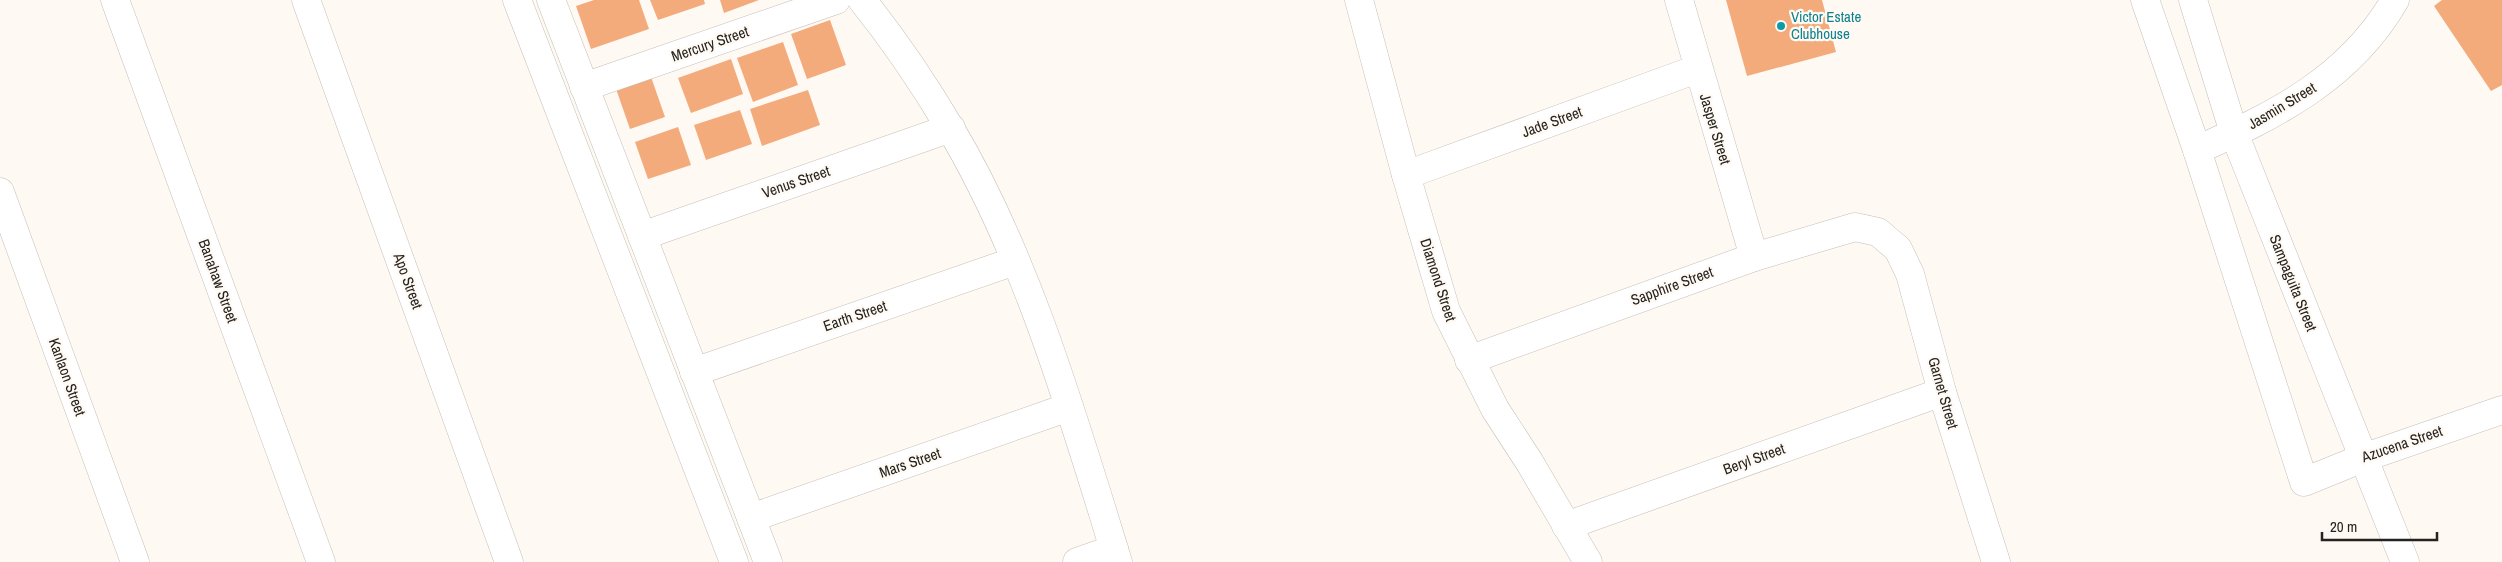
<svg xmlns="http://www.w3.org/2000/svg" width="2502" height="562" viewBox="0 0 2502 562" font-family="'Archivo Narrow',sans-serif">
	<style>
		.building { fill: #f3ab7c }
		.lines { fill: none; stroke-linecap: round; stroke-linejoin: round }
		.street-casing { stroke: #c6bfb8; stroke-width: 29 }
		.street { stroke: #fff; stroke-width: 28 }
		.culture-dot { fill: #0f9aa8; stroke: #fff9f3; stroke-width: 2 }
		.labels { text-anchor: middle; stroke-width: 4.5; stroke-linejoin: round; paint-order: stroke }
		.culture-label { font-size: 15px; fill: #0d838f; stroke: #fff9f3; text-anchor: start }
		.street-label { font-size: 15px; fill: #252320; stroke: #fff9f3 }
	</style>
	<rect width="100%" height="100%" fill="#fff9f3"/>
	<g class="building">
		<polygon points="594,0 639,0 649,29 591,49 576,6"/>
		<polygon points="650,0 704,0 705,4 658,20"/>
		<polygon points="720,0 759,0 724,13"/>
		<polygon points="1726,0 1822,0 1836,52 1747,76"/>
		<polygon points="2442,0 2502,0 2502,85 2491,91 2434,6"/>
		<polygon points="830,20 846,65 807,79 791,34"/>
		<polygon points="783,42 798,85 753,102 737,58"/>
		<polygon points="731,59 743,94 691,113 678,78"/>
		<polygon points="650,74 665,117 630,129 615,86"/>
		<polygon points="808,90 820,125 762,146 750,109"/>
		<polygon points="740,110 752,144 706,160 694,125"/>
		<polygon points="678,127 691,165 648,179 635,142"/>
	</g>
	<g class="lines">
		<g class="street-casing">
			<g id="street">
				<polyline points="115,0 321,562"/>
				<polyline points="306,0 509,562"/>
				<polyline points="517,0 734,562"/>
				<polyline points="551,0 768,562"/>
				<path d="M862,0C894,40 924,84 950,128C1027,256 1074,420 1118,562"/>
				<polyline points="1359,0 1406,175 1446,311 1495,409 1530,463 1588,562"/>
				<polyline points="1679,0 1754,257"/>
				<polyline points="2145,0 2197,150 2304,482 2363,458 2502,410"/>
				<polyline points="2193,0 2234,133 2405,562"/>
				<polyline points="584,87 836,0"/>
				<path d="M2197,150C2276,115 2350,78 2395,0"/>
				<polyline points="1406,175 1697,69"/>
				<polyline points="0,192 135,562"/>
				<polyline points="642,236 951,128"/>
				<polyline points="1469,360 1754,257 1855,227 1878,232 1898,249 1910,274 1942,392 1996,562"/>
				<polyline points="694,372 1015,261"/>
				<polyline points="751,518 1069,407"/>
				<polyline points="1566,526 1942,392"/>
				<polyline points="1077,562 1114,549"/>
			</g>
		</g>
		<use href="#street" class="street"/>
	</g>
	<circle class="culture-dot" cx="1781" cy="26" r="5"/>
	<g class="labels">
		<g class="culture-label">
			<text x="1791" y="22">Victor Estate<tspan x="1791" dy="17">Clubhouse</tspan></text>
		</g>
		<g class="street-label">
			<text transform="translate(710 44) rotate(-19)" y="5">Mercury Street</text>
			<text transform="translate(2282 106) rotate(-31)" y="5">Jasmin Street</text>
			<text transform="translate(1552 122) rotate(-20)" y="5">Jade Street</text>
			<text transform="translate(1715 129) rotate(73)" y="5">Jasper Street</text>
			<text transform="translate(796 182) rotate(-19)" y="5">Venus Street</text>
			<text transform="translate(1438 280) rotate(72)" y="5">Diamond Street</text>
			<text transform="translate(218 281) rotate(70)" y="5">Banahaw Street</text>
			<text transform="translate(408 281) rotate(70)" y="5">Apo Street</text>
			<text transform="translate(2293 283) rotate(68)" y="5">Sampaguita Street</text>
			<text transform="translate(1672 286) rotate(-20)" y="5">Sapphire Street</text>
			<text transform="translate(855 316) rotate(-19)" y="5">Earth Street</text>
			<text transform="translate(67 377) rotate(70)" y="5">Kanlaon Street</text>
			<text transform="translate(1943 393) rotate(74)" y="5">Garnet Street</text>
			<text transform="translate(2402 444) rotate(-19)" y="5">Azucena Street</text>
			<text transform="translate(1754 459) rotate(-20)" y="5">Beryl Street</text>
			<text transform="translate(910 463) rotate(-19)" y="5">Mars Street</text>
		</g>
	</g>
	<path d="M2322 532v8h115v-8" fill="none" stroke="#252320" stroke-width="2.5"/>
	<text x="2330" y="532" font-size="15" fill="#252320" stroke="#fff9f3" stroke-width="4" paint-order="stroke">20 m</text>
</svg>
